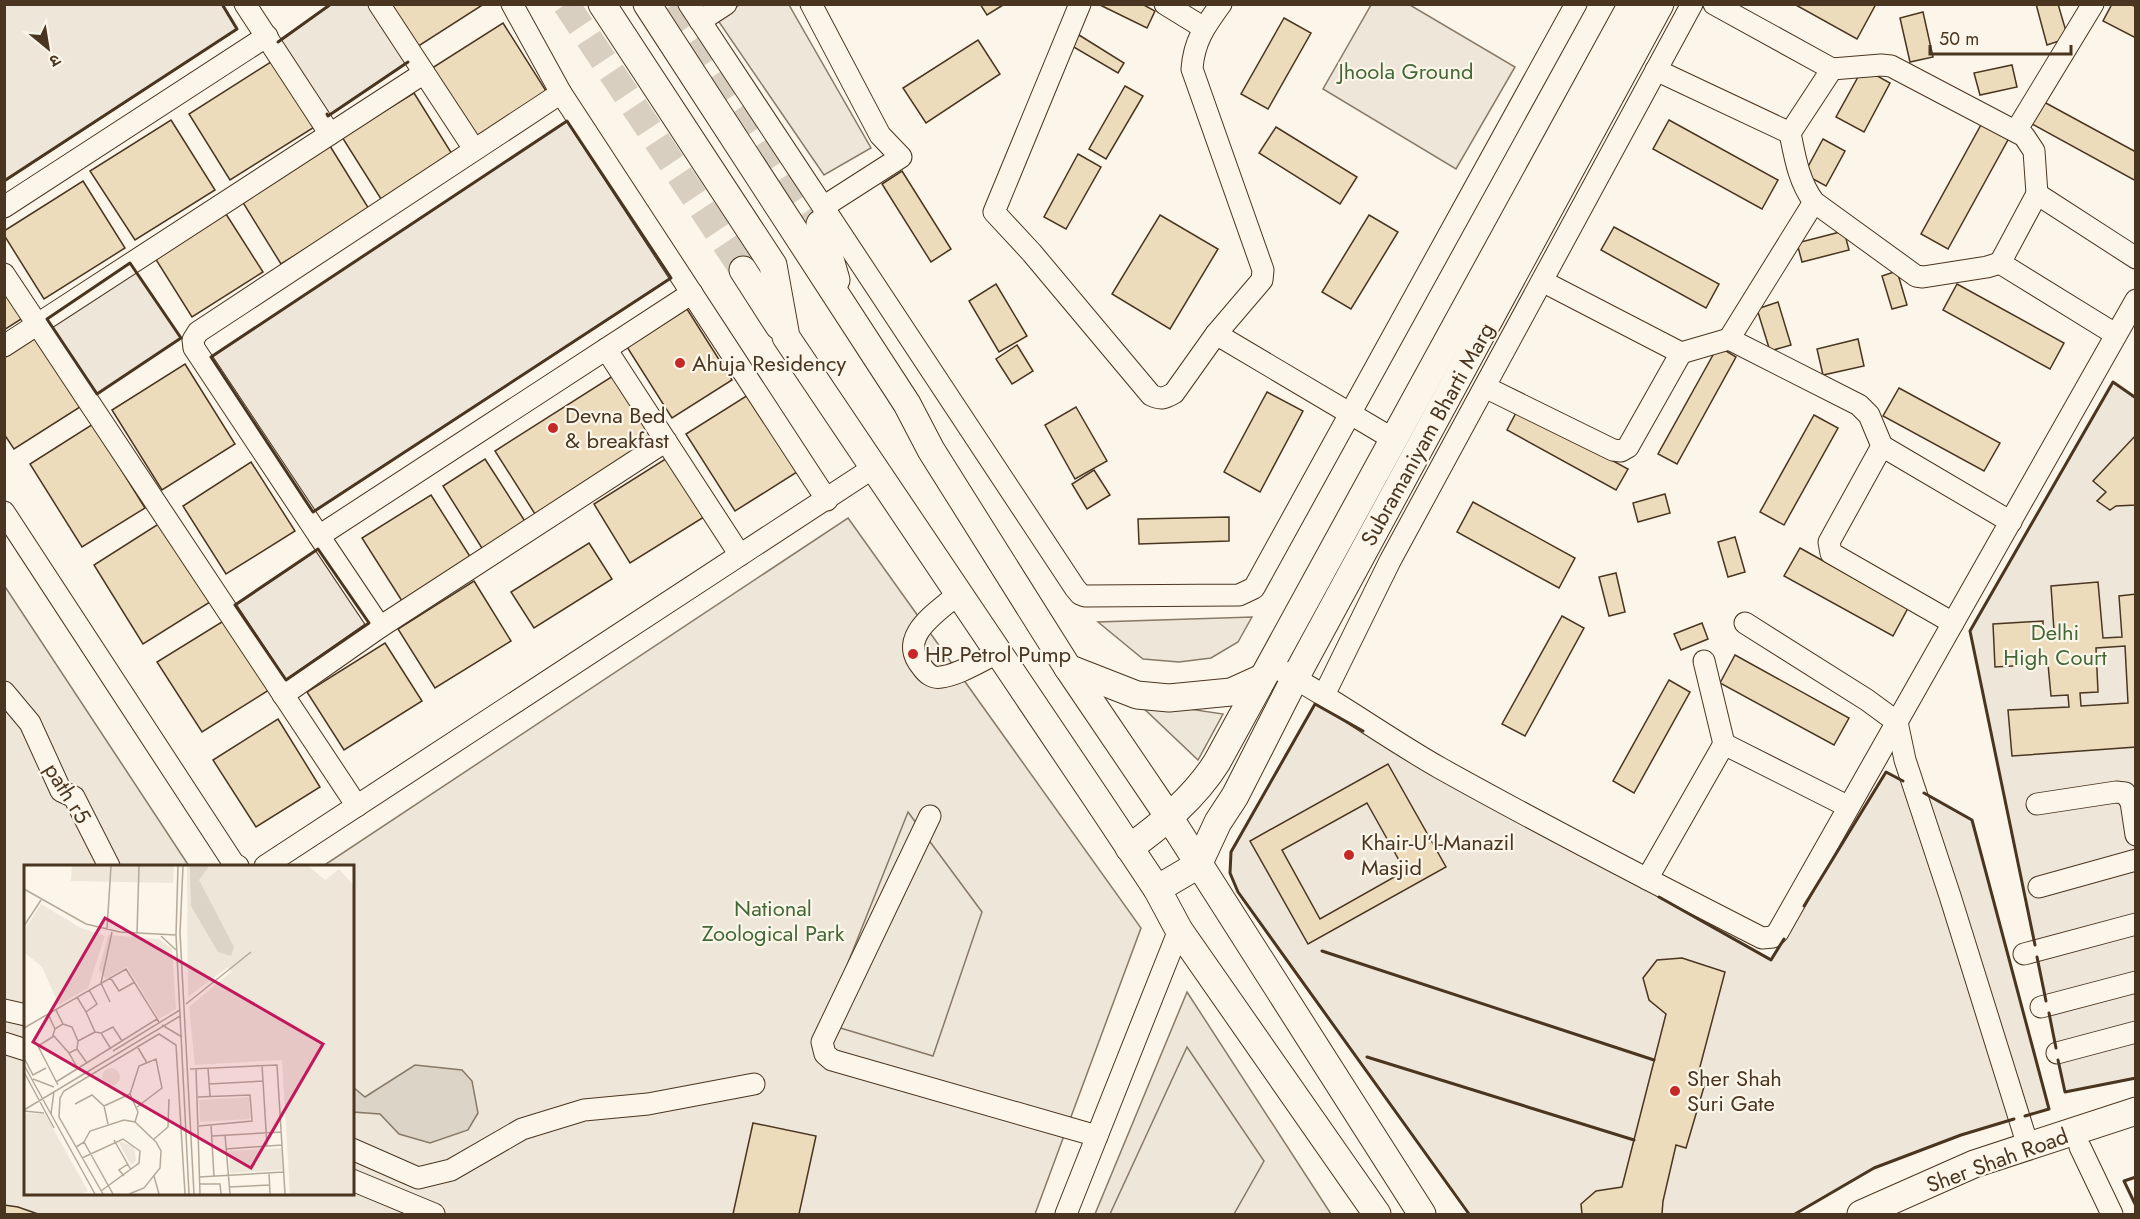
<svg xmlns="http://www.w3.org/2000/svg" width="2140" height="1219" viewBox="0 0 2140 1219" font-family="Jost,'Noto Sans Devanagari',sans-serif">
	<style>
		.green { fill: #ede6d9; stroke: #887966; stroke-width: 1.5 }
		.parking { fill: #ede7d9; stroke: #887966; stroke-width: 1.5 }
		.water { fill: #dcd4c6; stroke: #887966; stroke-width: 1.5 }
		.building { fill: #ecdcbc; stroke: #4a3520; stroke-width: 1.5; fill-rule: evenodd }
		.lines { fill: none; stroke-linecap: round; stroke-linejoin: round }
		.major-tunnel { stroke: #d8cfc1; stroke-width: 27; stroke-dasharray: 27 14; stroke-linecap: butt }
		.minor-casing { stroke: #4a3520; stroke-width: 23 }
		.major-casing { stroke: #4a3520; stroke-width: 29 }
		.minor { stroke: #fbf6e9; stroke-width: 21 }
		.major { stroke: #fbf6e9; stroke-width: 27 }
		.wall { stroke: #4a3520; stroke-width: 3 }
		.poi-dot { fill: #c62828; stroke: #fbf6e9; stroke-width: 2 }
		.labels { text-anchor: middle; stroke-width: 4.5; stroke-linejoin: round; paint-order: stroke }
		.park-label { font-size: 22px; fill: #436837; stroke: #fbf6e9 }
		.poi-label { font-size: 22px; fill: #4a3520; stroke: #fbf6e9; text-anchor: start }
		.street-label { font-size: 22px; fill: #4a3520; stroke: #fbf6e9 }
		.inset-road { fill: none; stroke: #b4a999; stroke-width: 1.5 }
		.view { fill: #c2185b; fill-opacity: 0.15; stroke: #c2185b; stroke-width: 3 }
		.inset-edge { fill: none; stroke: #4a3520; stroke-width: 3 }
	</style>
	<rect width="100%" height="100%" fill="#fbf6e9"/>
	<g class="green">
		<polygon points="5,4 222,5 237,29 5,181"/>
		<polygon points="331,5 374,5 411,60 328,116 278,41"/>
		<polygon points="739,5 789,5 871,148 824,175 717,19"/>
		<polygon points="1371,5 1410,5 1515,67 1456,169 1323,89"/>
		<polygon points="567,121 671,278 313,512 211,357"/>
		<polygon points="130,263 181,338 97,394 47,319"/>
		<polygon points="2113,382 2136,398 2135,1078 2065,1092 1970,631"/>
		<polygon points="848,518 1141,928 1035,1214 5,1214 4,585 189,866 26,866 26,1194 352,1194 352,866 323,866"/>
		<polygon points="318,549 369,623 286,680 235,605"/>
		<polygon points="1252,617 1238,642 1211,658 1179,662 1143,659 1098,622"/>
		<polygon points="1315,704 1771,959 1886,772 1972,820 2049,1109 1961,1135 1874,1168 1795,1214 1469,1214 1238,892 1230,873 1231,852"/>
		<polygon points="1187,992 1331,1214 1095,1214"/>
	</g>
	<g class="parking">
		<polygon points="1136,701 1223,714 1198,760"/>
		<polygon points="908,812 982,912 933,1056 824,1023"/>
		<polygon points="1187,1047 1264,1161 1234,1214 1110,1214"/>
	</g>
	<polygon class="water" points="415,1065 462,1070 472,1081 478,1113 468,1130 430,1143 399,1134 380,1114 353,1112 353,1087 365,1097"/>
	<g class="building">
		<polygon points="391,4 484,4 417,47"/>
		<polygon points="980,4 1002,4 1003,5 987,15"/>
		<polygon points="1098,4 1142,4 1155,11 1147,28"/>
		<polygon points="1794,4 1876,4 1857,39"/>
		<polygon points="2036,4 2058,4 2068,38 2047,45"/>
		<polygon points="2112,4 2130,4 2136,7 2136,38 2103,21"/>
		<polygon points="1923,12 1933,57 1910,62 1900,18"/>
		<polygon points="1284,18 1311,33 1268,109 1241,94"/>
		<polygon points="503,23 548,94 473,140 429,70"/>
		<polygon points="1079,35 1124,63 1118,73 1072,46"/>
		<polygon points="978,40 1000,74 926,123 903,88"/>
		<polygon points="274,60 316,126 230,180 189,114"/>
		<polygon points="2012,65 2017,87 1980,95 1974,73"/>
		<polygon points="1863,68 1890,83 1864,132 1836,117"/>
		<polygon points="1125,86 1143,96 1106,159 1089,149"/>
		<polygon points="414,93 452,154 381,199 342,137"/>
		<polygon points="2044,102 2136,152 2136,181 2032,124"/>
		<polygon points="171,120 215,190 135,240 90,171"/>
		<polygon points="1669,120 1778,180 1762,209 1653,149"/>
		<polygon points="1982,123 2009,138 1948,249 1921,234"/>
		<polygon points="1276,127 1357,177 1340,204 1259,153"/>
		<polygon points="1823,139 1845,151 1826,186 1804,174"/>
		<polygon points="330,146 369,209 281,264 242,201"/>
		<polygon points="1078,154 1101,167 1066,229 1044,217"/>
		<polygon points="902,171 951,249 931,262 882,184"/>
		<polygon points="83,181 125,248 44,299 4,235 4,231"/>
		<polygon points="226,214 263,272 192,317 155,258"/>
		<polygon points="1160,215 1218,249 1170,329 1112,294"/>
		<polygon points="1369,215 1398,232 1351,309 1322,292"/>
		<polygon points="1614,227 1719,284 1706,308 1601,250"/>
		<polygon points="1844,231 1849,250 1802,262 1797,243"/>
		<polygon points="1897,271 1907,305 1892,309 1882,276"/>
		<polygon points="4,282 26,316 4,330"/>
		<polygon points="996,284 1027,336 999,352 969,301"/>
		<polygon points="1957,284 2064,343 2050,369 1943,310"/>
		<polygon points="1778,302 1791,345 1770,351 1757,309"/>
		<polygon points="687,309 732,380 672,418 627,347"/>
		<polygon points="33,332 80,407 14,449 4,434 4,350"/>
		<polygon points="1858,339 1864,366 1823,375 1817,349"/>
		<polygon points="1017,345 1033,371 1012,384 996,359"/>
		<polygon points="1718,346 1736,357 1677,464 1658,454"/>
		<polygon points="185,364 235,444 162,490 112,410"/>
		<polygon points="616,374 656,437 535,514 495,451"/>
		<polygon points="1899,388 2000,443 1984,471 1883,416"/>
		<polygon points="1267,392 1303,411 1260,492 1224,472"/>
		<polygon points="748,395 797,472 735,511 686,434"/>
		<polygon points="1076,407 1107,461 1075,479 1045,425"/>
		<polygon points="1518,409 1628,469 1616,490 1507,430"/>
		<polygon points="1814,415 1838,428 1784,525 1760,512"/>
		<polygon points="93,424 145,508 82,547 30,464"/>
		<polygon points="2135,436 2136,505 2116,506 2110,510 2097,501 2106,492 2093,481"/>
		<polygon points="667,458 704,517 630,563 594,504"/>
		<polygon points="485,459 528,526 485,553 443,486"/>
		<polygon points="251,462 295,531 226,574 183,506"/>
		<polygon points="1094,470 1110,495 1087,509 1072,484"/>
		<polygon points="1665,494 1670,513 1638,522 1633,503"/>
		<polygon points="431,495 471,558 402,601 362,538"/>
		<polygon points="1473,502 1575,558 1559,588 1457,532"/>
		<polygon points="1229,517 1229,541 1139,544 1138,519"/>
		<polygon points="160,523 210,602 143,644 94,565"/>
		<polygon points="1735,537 1745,572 1728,577 1718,542"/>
		<polygon points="589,543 612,579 534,628 511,592"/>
		<polygon points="1800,548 1908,608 1893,636 1784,576"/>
		<polygon points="1616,573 1625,612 1609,616 1599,577"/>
		<polygon points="474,581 511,641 435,688 398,629"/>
		<path d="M2098,582L2103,638L2122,637L2119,596L2136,594V747L2012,756L2008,710L2069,707L2068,695L2051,696L2048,664L1995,667L1993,624L2043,621V632L2054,631L2051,586ZM2125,646L2128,703L2081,706L2080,693L2098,692L2096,648Z"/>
		<polygon points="1562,616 1584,628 1525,736 1502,724"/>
		<polygon points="225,620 269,690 202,732 157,662"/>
		<polygon points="1702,623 1708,639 1681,650 1674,634"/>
		<polygon points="385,643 422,701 344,750 307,692"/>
		<polygon points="1735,655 1849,718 1834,745 1720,683"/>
		<polygon points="1669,680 1690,692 1634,793 1613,781"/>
		<polygon points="278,719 320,787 256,827 213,760"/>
		<path d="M1388,764L1446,867L1308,944L1250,841ZM1367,803L1405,871L1320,919L1282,850Z"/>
		<polygon points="1682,958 1725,972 1697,1078 1706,1080 1686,1148 1676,1145 1663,1201 1662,1214 1582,1214 1581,1204 1596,1191 1622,1187 1666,1014 1649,1000 1643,978 1657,960"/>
		<polygon points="753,1123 816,1136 799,1214 733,1214"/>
		<polygon points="4,1205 18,1207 38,1214 4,1214"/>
	</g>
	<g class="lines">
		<g class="major-tunnel">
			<polyline points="566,4 743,270"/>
			<polyline points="674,4 820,224"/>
		</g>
		<g class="minor-casing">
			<g id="minor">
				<polyline points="245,4 330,134"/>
				<polyline points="379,4 474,149"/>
				<polyline points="512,4 561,93 827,500"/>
				<polyline points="689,4 1075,588 1080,594 1085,596 1239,595 1254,588 1576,4"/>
				<polyline points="811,4 880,135 901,157 823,207"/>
				<path d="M1080,4L994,212L1032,253L1151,395C1161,400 1165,398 1174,393L1216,334L1262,280L1263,270L1192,69C1194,41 1205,26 1221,4"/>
				<polyline points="1165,4 1204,28"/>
				<polyline points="700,21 726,4"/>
				<polyline points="1832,69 1881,65 1891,66 2024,136 2034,151 2037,194"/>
				<polyline points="1656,70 1790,133 1832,69 1714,4"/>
				<polyline points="561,93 198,332 193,340 194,348 319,536 692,293"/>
				<polyline points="2016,131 2093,4"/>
				<path d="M1790,133C1795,158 1799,182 1814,202L1916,276L1923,277L1987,267L2000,263"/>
				<polyline points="4,207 267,36"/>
				<polyline points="4,274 357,806"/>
				<polyline points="1216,334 1393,439"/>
				<polyline points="2115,334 2000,263 2037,194 2136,258"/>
				<polyline points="1729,339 1814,202"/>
				<polyline points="4,346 424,73"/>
				<polyline points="606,349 740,555"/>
				<polyline points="1681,353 1729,339 1859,405 1869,415 1882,446"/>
				<polyline points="1485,387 1613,450 1621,451 1628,447 1681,353 1542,281"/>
				<polyline points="4,512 234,864 238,866"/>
				<polyline points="319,536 380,627"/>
				<path d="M958,594C937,613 896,636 922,667C926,673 933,679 941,677C959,675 982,660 998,653"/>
				<polyline points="1745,623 1867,700 1897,722 1905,760 1950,896 2028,1146"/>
				<polyline points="1953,623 1831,553 1829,542 1882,446 2011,522"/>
				<polyline points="1704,661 1724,744"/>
				<path d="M1269,664C1329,695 1382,735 1440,768C1546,827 1654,883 1762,938L1773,937L1778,932L2136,300"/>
				<polyline points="4,692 30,723 61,791 74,797 109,866"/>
				<polyline points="283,695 380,627 666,441"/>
				<polyline points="1324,695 1390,561 1692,4"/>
				<polyline points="2037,804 2116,792 2125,793 2131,802 2136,835"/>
				<polyline points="930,816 822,1042 825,1054 832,1060 1097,1136"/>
				<polyline points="265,866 873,468"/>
				<polyline points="1647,879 1724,744 1847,806"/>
				<polyline points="2039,887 2136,860"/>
				<polyline points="2024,954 2136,924"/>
				<polyline points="2041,1007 2136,982"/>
				<polyline points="4,1010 26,1015"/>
				<polyline points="4,1043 26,1050"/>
				<polyline points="2057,1053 2136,1032"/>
				<polyline points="2080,1147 2112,1214"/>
				<polyline points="352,1149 418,1178 451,1170 522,1129 584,1110 648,1104 754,1084"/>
				<polyline points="352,1180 434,1214"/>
				<polyline points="1066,1214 1179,930"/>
			</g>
		</g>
		<g class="major-casing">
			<g id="major">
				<polyline points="602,4 773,265 786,337 1097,799 1157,889 1179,930 1377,1214"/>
				<polyline points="647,4 907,404 931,450 1068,668 1169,817 1422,1214"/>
				<polyline points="820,224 836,280"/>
				<polyline points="743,270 779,326"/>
				<polyline points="1068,668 1137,695 1169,698 1231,692 1262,678"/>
				<path d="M1129,848C1163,824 1195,797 1217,762L1632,4"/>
				<polyline points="1198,865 1218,822 1235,796 1295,678 1660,4"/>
				<polyline points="1157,889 1198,865"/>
				<polyline points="1861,1214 1974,1164 2136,1111"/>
			</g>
		</g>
		<use href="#minor" class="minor"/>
		<use href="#major" class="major"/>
		<g class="wall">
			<polyline points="278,42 331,4"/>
			<polyline points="327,114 328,116 408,62"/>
			<polygon points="567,121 671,278 313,512 211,357"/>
			<polyline points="4,181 237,29 222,4"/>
			<polygon points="130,263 181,338 97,394 47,319"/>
			<polygon points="318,549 369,623 286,680 235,605"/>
			<polyline points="1363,731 1315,704 1231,852 1230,873 1238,892 1469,1214"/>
			<polyline points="1924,793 1972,820 2049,1109 2025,1116"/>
			<polyline points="1659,897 1771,960 1784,939"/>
			<polyline points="1804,906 1886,772 1903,781"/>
			<polyline points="2035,945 1970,631 2113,382 2136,398"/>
			<polyline points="1322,951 1654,1060"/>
			<polyline points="2037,957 2046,1001"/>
			<polyline points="2049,1013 2056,1048"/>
			<polyline points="1367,1057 1634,1140"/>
			<polyline points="2058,1060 2065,1092 2136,1078"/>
			<polyline points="2136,1177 2124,1181 2136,1206"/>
			<polyline points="1795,1214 1874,1168 1961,1135 2014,1119"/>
		</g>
	</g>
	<g class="poi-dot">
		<circle cx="680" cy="363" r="6"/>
		<circle cx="553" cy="428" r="6"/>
		<circle cx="913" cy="654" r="6"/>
		<circle cx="1349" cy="855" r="6"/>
		<circle cx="1675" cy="1091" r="6"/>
	</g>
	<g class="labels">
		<g class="park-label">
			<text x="1406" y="79">Jhoola Ground</text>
			<text x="2055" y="640">Delhi<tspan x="2055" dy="25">High Court</tspan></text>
			<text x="773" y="916">National<tspan x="773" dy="25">Zoological Park</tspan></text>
		</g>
		<g class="poi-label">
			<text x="692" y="371">Ahuja Residency</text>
			<text x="565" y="423">Devna Bed<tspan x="565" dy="25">&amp; breakfast</tspan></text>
			<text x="925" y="662">HP Petrol Pump</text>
			<text x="1361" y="850">Khair-U’l-Manazil<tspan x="1361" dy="25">Masjid</tspan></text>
			<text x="1687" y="1086">Sher Shah<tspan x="1687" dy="25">Suri Gate</tspan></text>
		</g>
		<g class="street-label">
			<text transform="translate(1427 434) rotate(-61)" y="8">Subramaniyam Bharti Marg</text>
			<text transform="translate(68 793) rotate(58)" y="8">path r5</text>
			<text transform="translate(1997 1160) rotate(-20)" y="8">Sher Shah Road</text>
		</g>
	</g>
	<g transform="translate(24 865)">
		<rect width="330" height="330" fill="#fbf6e9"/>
		<path d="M48,1H150L149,18L47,16ZM163,1H284L301,15L315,4L330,21V329H266L258,195L171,200L165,142L208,106L204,102L164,132ZM17,39L57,63L81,71L64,123L35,140L18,102L0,87V66ZM84,70L135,74L148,84L152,144L135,154L103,102L81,114L75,104ZM78 212a9 9 0 1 1 18 0a9 9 0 1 1-18 0ZM225,232L226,254L176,257L175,235ZM0,248L21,249L64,326L56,329H0ZM94,276L110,281L112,296L107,300ZM258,283L259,305L206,308L205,286Z" fill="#ede6d9"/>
		<path d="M166,1H185L175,15L210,82L207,91L194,87L167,41Z" fill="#dcd4c6"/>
		<path class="inset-road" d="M154,1L152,70L165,329M159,1L156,68L170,329M0,24L62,59L96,67L152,70M0,61L17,35M83,64L87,1M113,68L115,1M137,71L152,85M86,112L95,126L111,117M53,132L62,147L73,139L65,125M86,137L77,118L88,67M162,139L227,87M62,147L71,167L77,168M24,149L31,164L39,159L32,145M39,159L48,162L54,176L53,184M138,160L158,172M0,163L102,104L135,157M31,164L29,170L45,188M30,171L14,181L34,220M54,176L71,167M113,181L123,198M87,184L77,168L89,162L98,176M89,186L156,145M0,193L9,210L22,203M0,200L71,329M238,200L243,281M172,203L176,329M184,203L186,231M54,204L45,188L53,184L63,198M166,204L253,200L261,329M0,207L30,263M9,214L30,222M32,217L133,154M185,219L239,216M106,229L114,247L111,257M174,232L226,230L228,256L175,261M51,239L68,230L80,241L106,229L115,201L132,194L138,223L113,242M80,241L84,259M0,245L156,151M0,246L20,248M27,249L30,226M187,260L190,312M201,270L206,329M188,271L257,267M130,274L144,262L145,234M90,275L107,305M60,277L66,266L100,255L111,257L132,277L137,286L136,303L120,323L105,329M52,282L60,277L89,329M202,284L258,280M58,293L99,274L116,286L115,298L77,326M245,308L246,329M100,311L95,305L104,299M130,311L135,329M175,312L260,307M176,319H196L197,329M205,322L245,320M79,329L35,252L36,233L40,226L135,169L152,180L161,329"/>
		<path class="view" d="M81,53L299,179L227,303L9,177Z"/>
		<rect width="330" height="330" class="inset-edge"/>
	</g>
	<rect width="2140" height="1219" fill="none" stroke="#4a3520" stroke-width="12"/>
	<g transform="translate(48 48) rotate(150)" stroke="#fbf6e9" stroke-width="4.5" paint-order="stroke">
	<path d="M0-4.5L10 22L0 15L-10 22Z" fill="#4a3520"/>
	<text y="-9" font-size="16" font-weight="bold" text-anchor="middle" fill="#4a3520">उ</text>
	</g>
	<path d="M1930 45v9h141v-9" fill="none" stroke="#4a3520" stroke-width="3"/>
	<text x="1939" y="45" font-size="18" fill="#4a3520" stroke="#fbf6e9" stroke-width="4.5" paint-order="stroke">50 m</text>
</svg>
